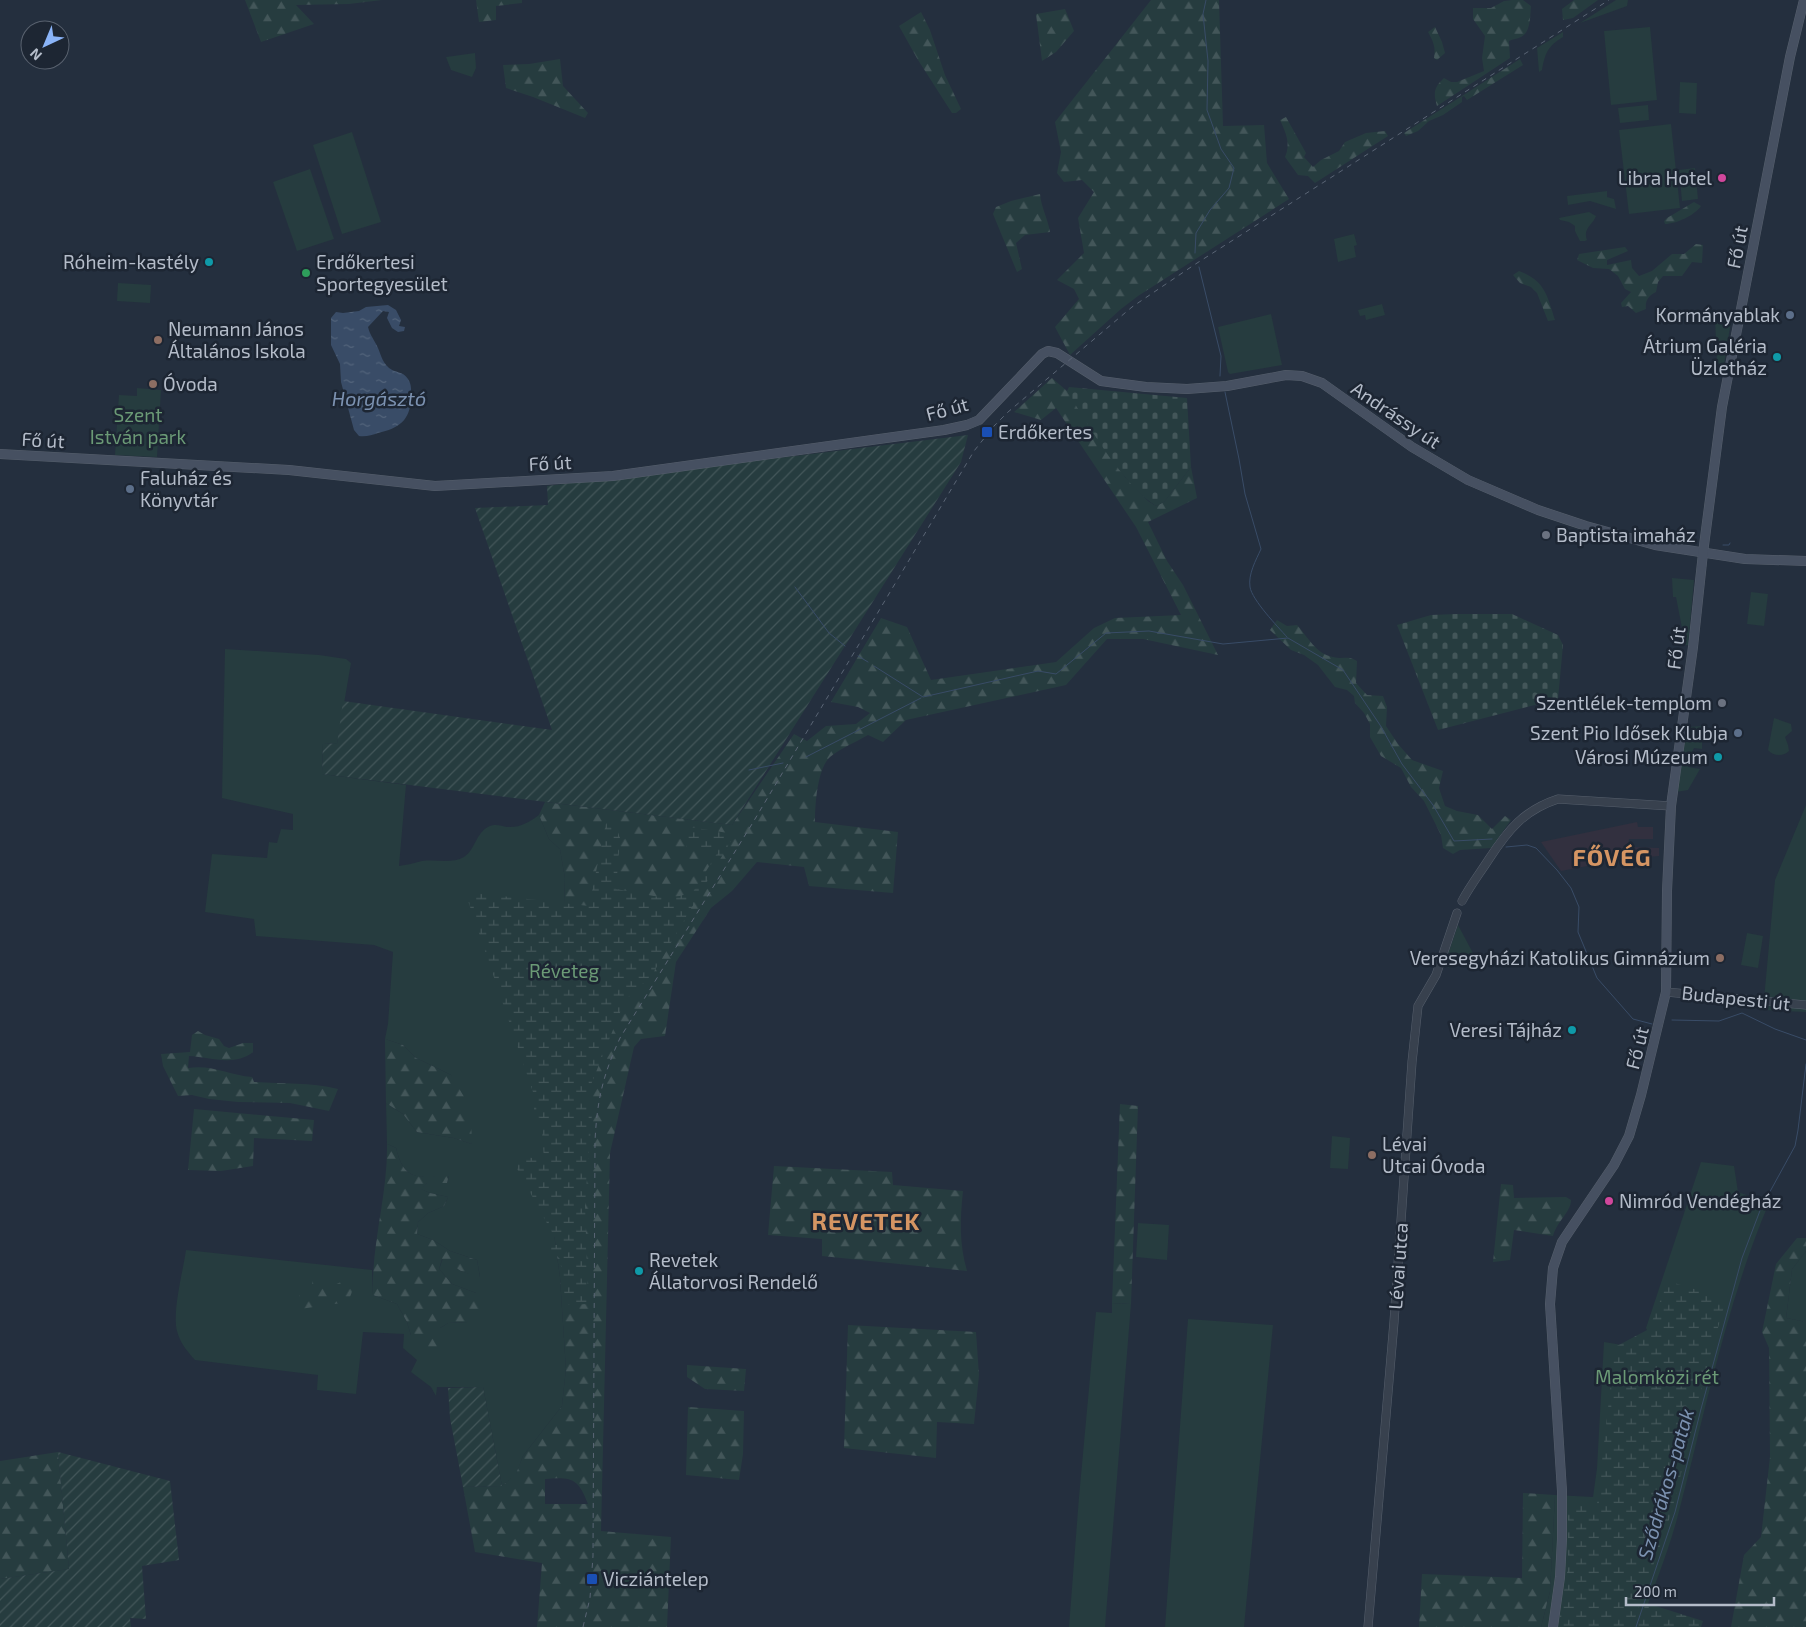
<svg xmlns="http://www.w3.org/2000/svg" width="1806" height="1627" viewBox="0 0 1806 1627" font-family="'Exo 2',sans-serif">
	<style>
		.medical { fill: #32303f }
		.green { fill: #263c3f }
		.forest { fill: url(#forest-firs); fill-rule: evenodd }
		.wetland { fill: url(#wetland-marsh) }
		.cemetery { fill: url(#cemetery-stones) }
		.garden { fill: url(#garden-furrows) }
		.water { fill: url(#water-ripples) }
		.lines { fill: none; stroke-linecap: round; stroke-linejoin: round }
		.stream { stroke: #394c67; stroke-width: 1 }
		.tertiary-casing { stroke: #565f6c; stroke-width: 9 }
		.secondary-casing { stroke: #565f6c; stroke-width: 10 }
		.tertiary { stroke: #38414e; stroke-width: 8 }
		.secondary { stroke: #465061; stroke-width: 9 }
		.rail { stroke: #5a6575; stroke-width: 1; stroke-dasharray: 5 5; stroke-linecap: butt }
		.hotel-dot { fill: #d1479c; stroke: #1d2633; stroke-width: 2 }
		.culture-dot { fill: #0f9aa8; stroke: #1d2633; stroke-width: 2 }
		.leisure-dot { fill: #2e9e5b; stroke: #1d2633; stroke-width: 2 }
		.service-dot { fill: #5c6f8a; stroke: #1d2633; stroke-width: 2 }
		.education-dot { fill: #8d6e63; stroke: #1d2633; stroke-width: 2 }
		.transit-dot { fill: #1a4fb4; stroke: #1d2633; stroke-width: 2 }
		.worship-dot { fill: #6b7280; stroke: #1d2633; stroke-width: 2 }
		.labels { text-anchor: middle; stroke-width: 5; stroke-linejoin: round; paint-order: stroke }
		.poi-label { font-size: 19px; fill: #b4bcc9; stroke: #1d2633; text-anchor: start }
		.street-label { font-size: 19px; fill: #b4bcc9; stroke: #1d2633 }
		.park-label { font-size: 19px; fill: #6b9a76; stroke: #1d2633 }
		.water-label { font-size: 20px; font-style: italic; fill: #7c92b1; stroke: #1d2633 }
		.district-label { font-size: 24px; font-weight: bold; letter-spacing: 1px; fill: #d59563; stroke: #1d2633 }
	</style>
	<defs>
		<pattern id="forest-firs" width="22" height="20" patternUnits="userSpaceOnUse" patternTransform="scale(1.25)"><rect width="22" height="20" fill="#263c3f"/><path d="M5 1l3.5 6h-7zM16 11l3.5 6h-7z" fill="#435659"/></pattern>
		<pattern id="wetland-marsh" width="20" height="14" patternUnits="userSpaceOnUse" patternTransform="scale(1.25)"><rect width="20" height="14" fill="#263c3f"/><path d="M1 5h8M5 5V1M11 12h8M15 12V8" fill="none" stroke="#435659"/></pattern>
		<pattern id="cemetery-stones" width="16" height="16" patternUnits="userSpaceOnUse" patternTransform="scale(1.25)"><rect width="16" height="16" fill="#263c3f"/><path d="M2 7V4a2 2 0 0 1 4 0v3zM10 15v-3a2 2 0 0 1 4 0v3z" fill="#435659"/></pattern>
		<pattern id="garden-furrows" width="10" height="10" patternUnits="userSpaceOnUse" patternTransform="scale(1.25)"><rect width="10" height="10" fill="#263c3f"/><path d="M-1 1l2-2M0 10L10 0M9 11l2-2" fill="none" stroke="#435659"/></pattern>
		<pattern id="water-ripples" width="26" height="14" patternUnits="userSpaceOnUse" patternTransform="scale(1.25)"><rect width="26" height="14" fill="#394c67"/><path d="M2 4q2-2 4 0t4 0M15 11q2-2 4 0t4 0" fill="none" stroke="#53647b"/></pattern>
	</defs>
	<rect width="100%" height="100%" fill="#242f3e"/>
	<polygon class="medical" points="1637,822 1638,827 1653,827 1653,839 1629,839 1628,847 1659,848 1659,856 1624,859 1561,871 1541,842"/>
	<g class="green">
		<polygon points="1616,0 1628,0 1627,6 1580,23"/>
		<polygon points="1650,27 1657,100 1611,105 1604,31"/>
		<path d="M1563,32V37C1548,46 1545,53 1542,70L1539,72L1537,48Z"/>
		<polygon points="475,53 476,68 472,77 451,70 446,57"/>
		<polygon points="1680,82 1697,83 1696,114 1679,113"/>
		<polygon points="1648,105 1649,120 1620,123 1618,108"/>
		<polygon points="1671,124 1680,208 1629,214 1619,130"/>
		<polygon points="352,132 381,222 342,234 313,145"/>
		<polygon points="1695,168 1698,199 1682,201 1679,170"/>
		<polygon points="310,169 334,239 297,251 273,182"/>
		<polygon points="1607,191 1607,197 1614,199 1616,209 1590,201 1568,205 1567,196"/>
		<path d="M1589,212L1596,216C1592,226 1583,228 1587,240L1585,241H1580L1575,231V226L1569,222L1560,220L1559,218Z"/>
		<polygon points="1354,234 1357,245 1354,246 1356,257 1338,262 1334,239"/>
		<polygon points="118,283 151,285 150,303 117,301"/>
		<polygon points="1382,304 1385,315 1366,320 1365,315 1360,316 1358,310"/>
		<polygon points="1271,314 1282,365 1230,374 1228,372 1218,327"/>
		<polygon points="1732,315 1724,365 1717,363 1715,319"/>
		<polygon points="137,388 161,390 157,457 115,455 119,395 137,396"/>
		<polygon points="1672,578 1694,580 1688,645 1681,645 1679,629 1682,628 1676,597 1673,597"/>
		<polygon points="1751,592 1768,594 1764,626 1747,624"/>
		<path d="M225,649L319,655L346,659L351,663L337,744L323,743L322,774L406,785L399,866C407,865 414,863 422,861C436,859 452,864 464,857C475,850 476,833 488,827C495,823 501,826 507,827C520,828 529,822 539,815L549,839L560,849L565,878L552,1219L560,1277L566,1369L562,1406L523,1456L516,1475L502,1486L483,1387H437L436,1396L431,1387L411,1372L417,1360L403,1348L404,1334L363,1332L356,1394L317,1390L318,1375L195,1360C187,1351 180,1343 177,1331C172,1312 183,1271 186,1250L372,1270L373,1295L397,1304L407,1322L411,1335L440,1328L448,1323L467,1322L476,1293L452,1284L439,1269L443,1258L461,1271L480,1277L477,1260L450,1251L433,1240L417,1234L418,1222L428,1213L444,1206L448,1197L430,1193L420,1189L427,1183H447L449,1176C420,1177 404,1183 396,1148L387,1144L386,1103L403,1114L417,1132L454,1138L472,1144L451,1075L416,1058L403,1045L385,1039L388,1024L393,952L374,945L256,936L254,919L205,912L212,854L267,858L269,842L277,843L281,829L293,830V814L222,798Z"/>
		<path d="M1774,718L1791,724L1792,731L1785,737L1788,745L1789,751C1783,757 1773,756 1768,750Z"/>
		<polygon points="1702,726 1702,749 1694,748 1692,752 1689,752 1688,757 1690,758 1688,767 1700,769 1688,790 1676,792 1682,750 1688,727"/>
		<polygon points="1806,805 1806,1012 1763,1010 1775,880"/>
		<polygon points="1458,925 1474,955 1471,961 1449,968 1446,966 1445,963"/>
		<polygon points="1747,933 1763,936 1758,968 1741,965"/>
		<polygon points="1332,1136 1350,1138 1348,1169 1330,1168"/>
		<path d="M1701,1162L1734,1166L1738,1192L1769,1203C1726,1304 1705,1414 1677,1519C1667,1556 1652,1591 1640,1627H1541L1550,1591L1555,1495L1593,1497L1597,1468L1604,1342L1658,1351L1646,1328Z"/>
		<polygon points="1138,1223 1169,1225 1167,1260 1136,1257"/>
		<polygon points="1806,1251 1806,1322 1786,1318 1792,1269"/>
		<polygon points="1112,1303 1131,1304 1105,1627 1069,1627 1079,1497 1096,1312 1112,1313"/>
		<polygon points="1188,1319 1273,1325 1244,1627 1165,1627"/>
	</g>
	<g class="forest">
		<polygon points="245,0 382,0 349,4 296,5 314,24 261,42"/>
		<polygon points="476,0 522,0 522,3 496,6 496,20 479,22"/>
		<polygon points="1151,0 1219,0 1223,126 1264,125 1267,163 1289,199 1138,296 1121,309 1070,355 1055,327 1079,299 1074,289 1057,280 1084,253 1078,218 1094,192 1082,180 1064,182 1057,173 1061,152 1055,122"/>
		<path d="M1512,0H1523L1531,6C1530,16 1531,32 1521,37C1517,39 1513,39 1509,41L1510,58L1437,106C1433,93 1434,87 1444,78L1451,82H1457L1484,71L1482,58L1485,36L1473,19V8H1491L1504,1Z"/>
		<polygon points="1574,0 1598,0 1573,18 1563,20 1562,9"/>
		<polygon points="1065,9 1074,31 1056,52 1042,61 1036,14"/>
		<polygon points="921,12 930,30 945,75 961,109 956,113 952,113 918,60 899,26"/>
		<path d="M1435,27L1442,42L1445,53L1437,60L1434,58C1436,47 1433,41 1428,32Z"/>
		<polygon points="560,59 563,86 588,113 585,118 533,97 506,88 503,65 529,64"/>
		<polygon points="1520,59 1523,65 1467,100 1464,96 1462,97 1462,102 1443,115 1429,121 1418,131 1406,136 1404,133"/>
		<path d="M1286,117L1306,153L1304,157L1313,167L1321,160L1339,151L1345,142L1366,133L1385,131L1388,136L1315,183L1308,176L1298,175L1285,157C1291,144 1286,133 1280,120Z"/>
		<path d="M1040,194C1041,207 1048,219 1050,232L1025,235L1016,243L1022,269L1017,272L993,214L996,207L1011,201Z"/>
		<path d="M1694,202L1701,206C1695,215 1676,224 1665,224L1664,221L1667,218Z"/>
		<path d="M1696,244L1703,245L1702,263L1692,262L1682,276H1663L1658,282L1656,292C1648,296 1645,301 1646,309L1636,313L1628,306L1622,307L1621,303L1631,292L1625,289L1618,276L1609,269L1593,268L1577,260L1579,254L1625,247L1628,251L1607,260V265L1631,260L1632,268L1639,276L1652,271L1672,254H1684Z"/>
		<path d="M1519,271C1545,281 1547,295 1555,320L1548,321L1537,293L1531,287L1520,283L1513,275Z"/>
		<path d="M1052,378L1067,391L1125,477L1148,501L1156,506L1164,502L1191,467L1197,498L1148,522L1167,561L1183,585L1218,655L1143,639H1107L1066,685L906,720L883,742L868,735C856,742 841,748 830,757C817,769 815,806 815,822L898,832L893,893L809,886L804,867L757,862L732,891L711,908L676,962L665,1036L641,1039L634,1047L610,1153L601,1531L671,1537L667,1627H537L542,1563L475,1552L463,1487L502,1486L516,1474L523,1456L562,1406L566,1369L560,1277L552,1219L565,878L560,849L549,839L539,815L545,802L732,825L794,734L807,741L826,726L856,724L870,713L858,707L831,702L881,618L907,627L931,680L1056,662L1094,628L1115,618L1181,615L1136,527L1056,408L1041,420L1014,412ZM545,1479C572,1477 578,1478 588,1504H545Z"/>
		<path d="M1277,620L1287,626L1297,625C1308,637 1316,654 1333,657C1344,660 1346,655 1357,661L1356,683L1367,695L1383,696L1387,707L1386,726L1398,744L1412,760L1443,771L1439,788L1445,806L1457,811L1478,815L1492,829L1505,816L1511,820L1491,848L1460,850L1453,854L1443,848L1441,835L1424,801L1411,787L1401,768L1381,756L1370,737V724L1364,713L1355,703L1354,696L1347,690L1335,687L1318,665L1304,655L1291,650L1270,630Z"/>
		<path d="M198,1031L205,1035L219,1039L224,1046L229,1048L243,1043H253V1052C234,1067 210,1057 189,1056L188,1068C211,1064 229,1075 252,1077L254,1082C283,1084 310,1082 338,1089L329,1111L290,1103L238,1102L209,1099L192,1095L178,1096L163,1066L161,1054L190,1052L192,1035Z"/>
		<polygon points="385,1039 403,1045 416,1058 451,1075 466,1100 471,1120 472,1144 454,1138 417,1132 403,1114 386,1103"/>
		<polygon points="1120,1104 1138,1106 1131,1304 1112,1303"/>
		<polygon points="194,1109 314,1120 312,1141 254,1138 253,1166 221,1171 188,1170"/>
		<path d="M387,1144L396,1148C404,1183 420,1177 449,1175L447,1183H427L421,1189L430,1193L448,1197L444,1206L428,1213L418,1222L417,1234L433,1240L450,1251L477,1260L480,1278L461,1271L442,1259L439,1269L452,1284L476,1293L481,1312L467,1322L448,1323L440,1328V1348L426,1351L411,1335L407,1322L397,1304L373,1295C371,1244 388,1195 387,1144Z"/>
		<path d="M774,1166L892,1172L893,1185L963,1191C960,1219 959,1243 967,1271L822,1256V1239L768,1235Z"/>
		<path d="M1501,1184L1513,1185L1514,1198L1566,1197L1571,1200C1571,1212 1557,1221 1553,1236L1514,1230L1510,1260L1493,1262Z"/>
		<polygon points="1797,1238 1806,1238 1806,1251 1792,1269 1786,1318 1806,1322 1806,1627 1731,1627 1744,1555 1761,1537 1770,1457 1769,1348 1762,1332 1776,1264"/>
		<polygon points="312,1281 326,1289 343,1281 355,1284 348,1302 300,1309 299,1294 312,1289"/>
		<polygon points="848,1325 976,1332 979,1375 974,1424 937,1422 936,1458 844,1448"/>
		<polygon points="687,1365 746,1369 744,1391 705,1389 687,1377"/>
		<polygon points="688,1407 744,1411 743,1454 739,1480 686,1475"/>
		<polygon points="58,1452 69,1569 0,1579 0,1461"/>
		<polygon points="1523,1493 1555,1495 1550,1591 1541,1627 1419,1627 1422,1574 1522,1578"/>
	</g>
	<g class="wetland">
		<polygon points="606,823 615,824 620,838 616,889 670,899 693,892 718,852 686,848 689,827 735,834 652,975 625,1000 586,1097 592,1113 585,1204 588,1304 566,1305 560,1259 551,1250 538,1245 559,1245 510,1156 544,1159 541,1118 534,1117 534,1095 465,892 589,906"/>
		<polygon points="1668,1281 1726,1299 1705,1374 1672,1511 1632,1627 1558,1627 1568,1567 1568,1505 1597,1505 1615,1347 1649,1329"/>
		<polygon points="1646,1603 1703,1621 1701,1627 1637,1627"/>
	</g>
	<g class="cemetery">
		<path d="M1069,387L1187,398L1191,467L1164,502L1156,506C1123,485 1088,425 1067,391Z"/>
		<polygon points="1456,614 1512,614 1558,635 1563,645 1558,699 1438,730 1397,625 1431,615"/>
	</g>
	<g class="garden">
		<polygon points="968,435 961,462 732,825 322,774 323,743 337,744 343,701 552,730 475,508 548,505 547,486"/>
		<polygon points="483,1387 502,1486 463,1487 450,1418 448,1388"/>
		<polygon points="58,1452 170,1481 179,1560 142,1566 146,1619 130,1618 131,1627 0,1627 0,1579 69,1569"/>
	</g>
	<path class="water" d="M388,305L396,310L401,320L399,326L405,327L404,331L398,332L392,328L387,318L389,312L383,311L368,327C370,335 373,338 376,344C381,353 381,361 389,368C395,373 403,371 408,379C412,385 411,391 411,398C410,421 399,428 378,433C372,435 366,437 359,436L354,430L341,382L340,364L331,345V318L336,312L343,313L359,311L366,307Z"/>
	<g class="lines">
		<g class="stream">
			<polyline points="1195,253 1196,233 1210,210 1229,188 1234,168 1221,149 1207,110 1208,61 1203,14 1206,0"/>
			<polyline points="1199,267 1221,356 1220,376"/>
			<path d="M1225,392L1239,459L1245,494L1261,549C1256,560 1248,574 1250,587C1252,600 1278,627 1287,637"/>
			<polyline points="1723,545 1729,545 1730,543"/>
			<polyline points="795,587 829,633 845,646"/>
			<polyline points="858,656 868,662"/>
			<polyline points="874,666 923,697 1038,671 1056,674 1106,633 1149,631 1223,644 1288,638 1343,670 1380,725 1402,764 1433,805 1454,841 1492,839"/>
			<polyline points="806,757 921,698"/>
			<polyline points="749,770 783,763"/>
			<polyline points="1506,847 1527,845 1536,848 1557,870 1571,888 1579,907 1578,932 1597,978 1633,1019 1652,1024"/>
			<polyline points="1672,1020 1719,1021 1742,1013 1775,1029 1806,1040"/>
			<polyline points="1636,1627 1675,1512 1701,1409 1742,1258 1761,1208 1795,1146 1798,1130 1806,1064"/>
		</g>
		<g class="tertiary-casing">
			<g id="tertiary">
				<path d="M1462,901C1470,886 1480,873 1489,859C1508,830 1524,810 1558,799L1671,806"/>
				<polyline points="1666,992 1806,1005"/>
				<polyline points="1368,1627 1394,1322 1412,1062 1418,1006 1436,975 1457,913"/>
			</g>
		</g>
		<g class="secondary-casing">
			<g id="secondary">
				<polyline points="0,454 289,470 435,486 613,476 944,430 967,425 979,420 1042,354 1048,351 1057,353 1101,381 1146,387 1187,389 1227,386 1286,375 1302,376 1322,383 1412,447 1468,480 1538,510 1586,526 1655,545 1745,559 1806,561"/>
				<polyline points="1553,1627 1560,1577 1562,1539 1562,1491 1550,1304 1553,1268 1562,1242 1570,1230 1614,1165 1629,1136 1641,1095 1666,992 1667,891 1671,806 1693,647 1703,553 1722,407 1790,57 1804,0"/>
			</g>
		</g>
		<use href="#tertiary" class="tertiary"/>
		<use href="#secondary" class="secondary"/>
		<path class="rail" d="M583,1627L590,1598L593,1556L595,1141C597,1100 603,1075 620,1038L752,824L974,451L994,426L1008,412L1132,307L1194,265L1609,0"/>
	</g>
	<g class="hotel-dot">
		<circle cx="1722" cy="178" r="5"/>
		<circle cx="1609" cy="1201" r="5"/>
	</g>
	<g class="culture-dot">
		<circle cx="209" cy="262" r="5"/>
		<circle cx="1777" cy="357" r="5"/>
		<circle cx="1718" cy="757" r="5"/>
		<circle cx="1572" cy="1030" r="5"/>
		<circle cx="639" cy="1271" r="5"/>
	</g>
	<circle class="leisure-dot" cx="306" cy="273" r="5"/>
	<g class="service-dot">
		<circle cx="1790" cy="315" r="5"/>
		<circle cx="130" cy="489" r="5"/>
		<circle cx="1738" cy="733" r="5"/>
	</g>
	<g class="education-dot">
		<circle cx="158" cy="340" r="5"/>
		<circle cx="153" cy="384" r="5"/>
		<circle cx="1720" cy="958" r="5"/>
		<circle cx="1372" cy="1155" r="5"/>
	</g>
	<g class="transit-dot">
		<rect x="981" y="426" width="12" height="12" rx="2.5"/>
		<rect x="586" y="1573" width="12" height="12" rx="2.5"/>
	</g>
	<g class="worship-dot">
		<circle cx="1546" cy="535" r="5"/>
		<circle cx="1722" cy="703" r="5"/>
	</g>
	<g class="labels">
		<g class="poi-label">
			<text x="1712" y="185" text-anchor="end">Libra Hotel</text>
			<text x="199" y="269" text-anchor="end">Róheim-kastély</text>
			<text x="316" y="269">Erdőkertesi<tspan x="316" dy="22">Sportegyesület</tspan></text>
			<text x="1780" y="322" text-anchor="end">Kormányablak</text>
			<text x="168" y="336">Neumann János<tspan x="168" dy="22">Általános Iskola</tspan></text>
			<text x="1767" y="353" text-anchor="end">Átrium Galéria<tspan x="1767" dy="22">Üzletház</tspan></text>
			<text x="163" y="391">Óvoda</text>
			<text x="998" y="439">Erdőkertes</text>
			<text x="140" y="485">Faluház és<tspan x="140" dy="22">Könyvtár</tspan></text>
			<text x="1556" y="542">Baptista imaház</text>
			<text x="1712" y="710" text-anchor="end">Szentlélek-templom</text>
			<text x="1728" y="740" text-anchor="end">Szent Pio Idősek Klubja</text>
			<text x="1708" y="764" text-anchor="end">Városi Múzeum</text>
			<text x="1710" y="965" text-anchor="end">Veresegyházi Katolikus Gimnázium</text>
			<text x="1562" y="1037" text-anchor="end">Veresi Tájház</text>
			<text x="1382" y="1151">Lévai<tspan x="1382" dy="22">Utcai Óvoda</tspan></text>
			<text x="1619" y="1208">Nimród Vendégház</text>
			<text x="649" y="1267">Revetek<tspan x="649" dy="22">Állatorvosi Rendelő</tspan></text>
			<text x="603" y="1586">Vicziántelep</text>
		</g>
		<g class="street-label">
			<text transform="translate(1737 247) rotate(-79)" y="7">Fő út</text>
			<text transform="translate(947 409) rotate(-15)" y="7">Fő út</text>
			<text transform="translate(1396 415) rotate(34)" y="7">Andrássy út</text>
			<text transform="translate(43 440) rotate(3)" y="7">Fő út</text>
			<text transform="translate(550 463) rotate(-3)" y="7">Fő út</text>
			<text transform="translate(1676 648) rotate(-83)" y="7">Fő út</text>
			<text transform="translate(1736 998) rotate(6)" y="7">Budapesti út</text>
			<text transform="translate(1637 1048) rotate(-76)" y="7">Fő út</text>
			<text transform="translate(1398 1266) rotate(-86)" y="7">Lévai utca</text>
		</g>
		<g class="park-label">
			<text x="138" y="422">Szent<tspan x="138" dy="22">István park</tspan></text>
			<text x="564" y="978">Réveteg</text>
			<text x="1657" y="1384">Malomközi rét</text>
		</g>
		<g class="water-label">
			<text x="379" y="406">Horgásztó</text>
			<text transform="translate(1666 1484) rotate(-74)" y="7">Sződrákos-patak</text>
		</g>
		<g class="district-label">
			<text x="1612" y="866">FŐVÉG</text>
			<text x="866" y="1230">REVETEK</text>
		</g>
	</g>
	<g transform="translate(45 45) rotate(224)"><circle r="24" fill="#1d2633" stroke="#59626f"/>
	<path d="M0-4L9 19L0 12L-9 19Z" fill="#8ab4f8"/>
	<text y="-8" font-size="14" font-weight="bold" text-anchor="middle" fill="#b4bcc9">N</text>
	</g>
	<path d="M1626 1597v8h148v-8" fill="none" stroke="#b4bcc9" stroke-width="2.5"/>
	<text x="1634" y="1597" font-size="15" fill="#b4bcc9" stroke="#1d2633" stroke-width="4" paint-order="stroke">200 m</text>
</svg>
